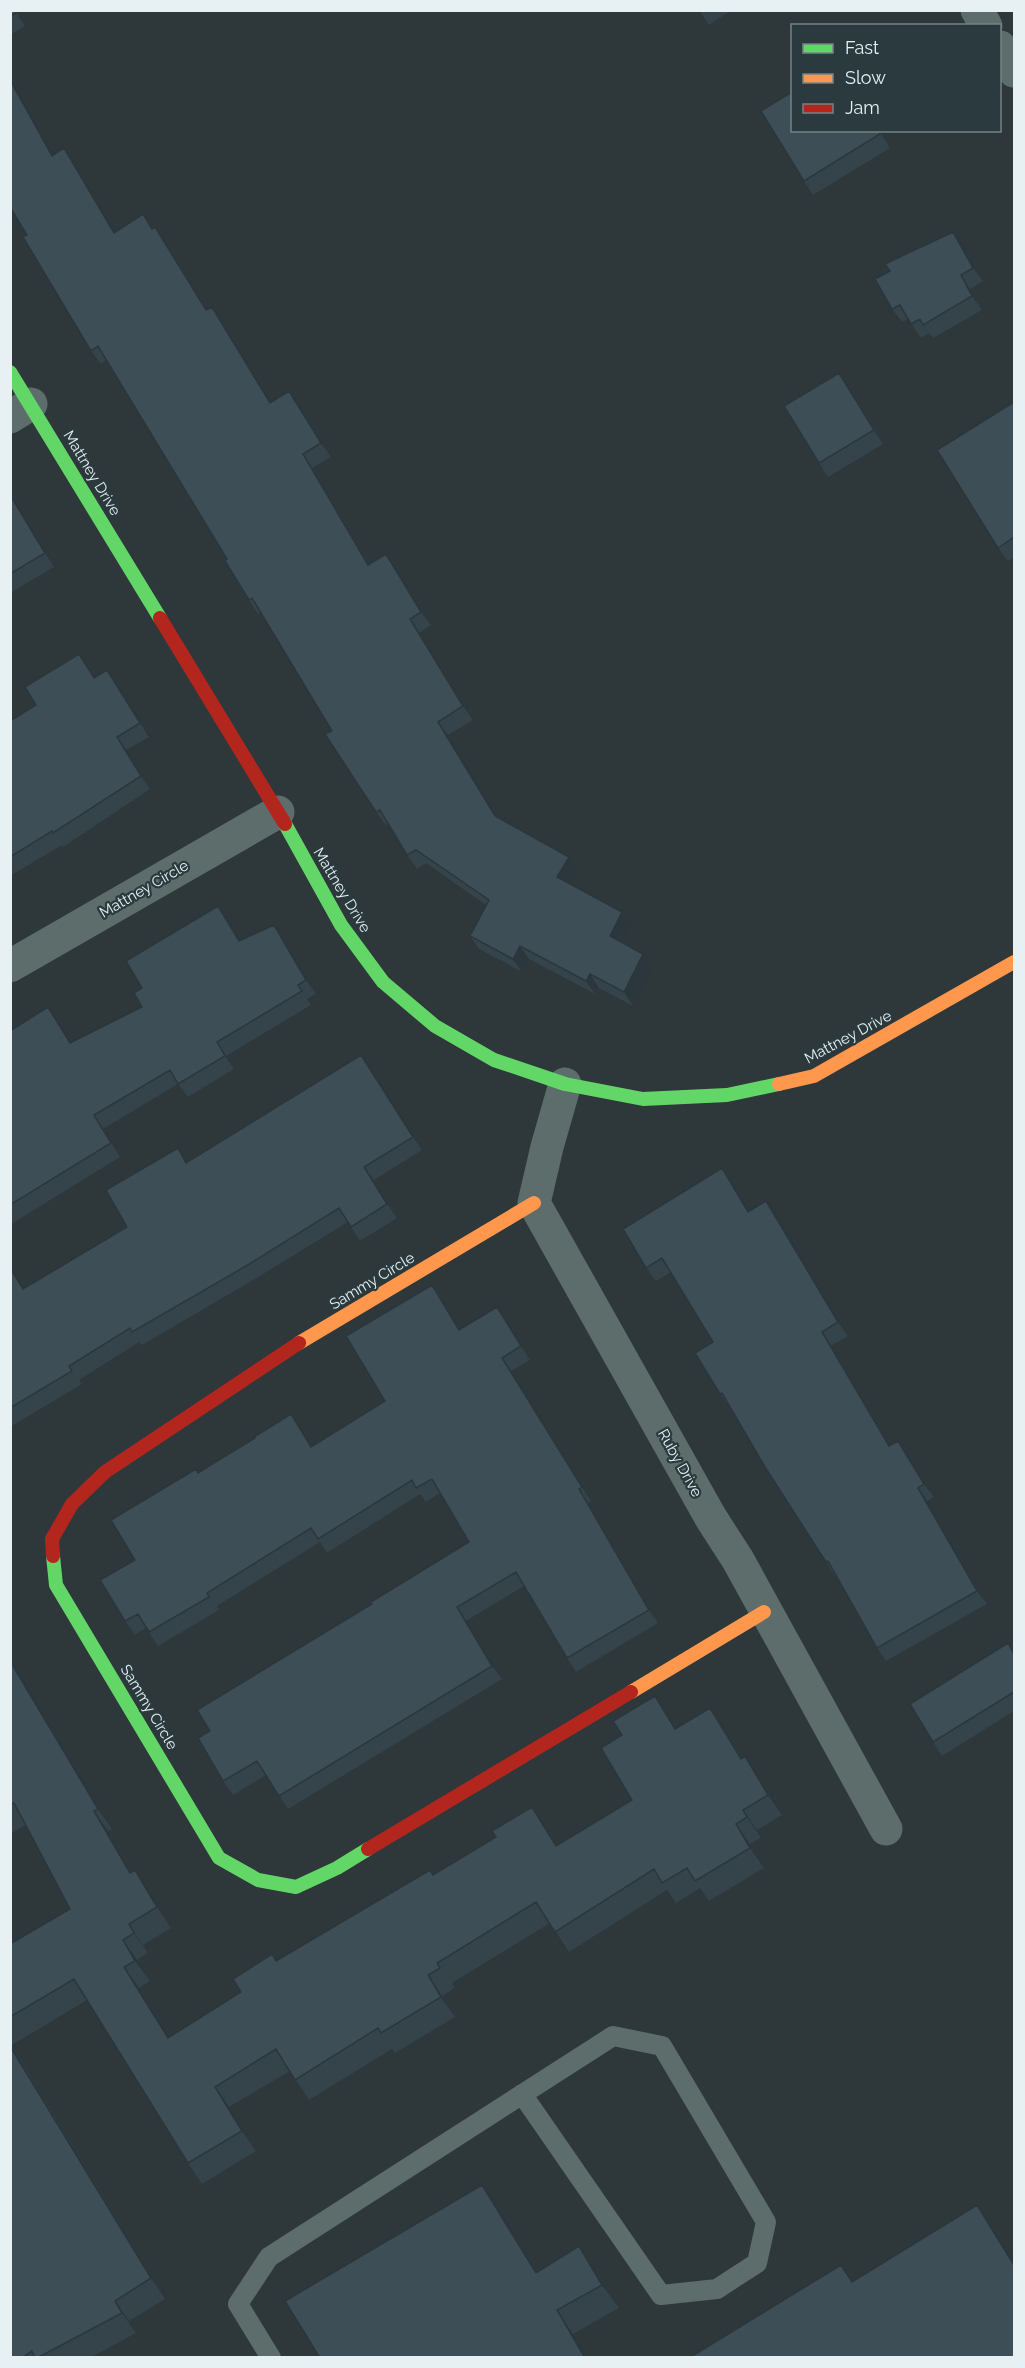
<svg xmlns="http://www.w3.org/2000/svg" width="1025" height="2368" viewBox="0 0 1025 2368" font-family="Raleway,sans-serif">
<rect width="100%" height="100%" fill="#2e373a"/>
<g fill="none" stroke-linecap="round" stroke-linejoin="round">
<!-- lane -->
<path stroke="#5c6d6b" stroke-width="20" d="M271,2358l-33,-54 31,-47 344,-221 49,10 104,176 -9,41 -40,26 -56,6 -139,-201"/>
<!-- street -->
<path stroke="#5c6d6b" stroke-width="33" d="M977,10l9,16
M1000,47l14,24
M10,417l21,-13
M10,966l268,-154
M565,1084l-18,63 -13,56 177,315 27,42 148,269"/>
<!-- fast -->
<path stroke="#63d668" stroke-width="14" d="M10,372l150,246
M285,824l56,101 42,57 52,44 59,34 71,24 78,15 84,-4 52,-11
M53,1556l3,29 163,273 39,22 38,7 41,-19 31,-19"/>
<!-- slow -->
<path stroke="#ff974d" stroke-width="14" d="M779,1084l35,-8 200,-114
M299,1343l235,-140
M631,1692l133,-80"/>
<!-- jam -->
<path stroke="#b3261e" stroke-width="14" d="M160,618l125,206
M53,1556l-1,-17 20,-35 33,-32 194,-129
M368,1849l263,-157"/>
</g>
<!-- wall -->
<path fill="#35434b" d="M10,10h12l-5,3 8,13 -15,9z
M699,10h33l-23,15z
M10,77l44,78 10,-7 10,14 41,70 38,-4 12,13 42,69 14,10 50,82 28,2 32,53 -19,11 57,96 27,3 35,58 -12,8 54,87 -25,15 49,83 81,53 -8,13 52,28 10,14 -9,17 20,11 10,14 -20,38 -34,-18 -4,6 -66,-35 -7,13 -43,-23 -9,-13 16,-31 -60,-42 -9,6 -10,-14 -19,-31 -2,1 -10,-13 -44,-81 -71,-119 -3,2 -9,-14 -22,-41 -121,-199 -5,4 -10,-13 -64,-116 -17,-28z
M879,130l11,18 -77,47 -9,-14z
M953,232l10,13 20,36 -13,8 12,21 -49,28 -4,-5 -8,5 -13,-19 -6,3 -10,-13 -2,-38z
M849,387l34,57 -55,33 -9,-14z
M1014,402v155l-6,4 -10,-13z
M10,495l9,12 35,60 -44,26z
M79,654l16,24 12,-8 10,14 32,53 -23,13 24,39 -87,58 -1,-2 -52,31v-155l26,-16z
M218,906l22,35 34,-16 10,14 32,55 -9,5 4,6 -85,51 8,13 -46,28 -10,-13 -75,45 17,28 -107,66 -3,-3v-189l48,-10 13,21 71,-35v-19z
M361,1055l61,95 -48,30 23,38 -37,23 -12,-19 -93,57 -113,66 -3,-3 -60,38 3,4 -72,43v-161l14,23 103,-62 60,-65z
M722,1168l10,14 17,30 27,2 72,122 -17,10 59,100 8,-5 36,56 -7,4 60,103 -101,57 -9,-13 -41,-73 -1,1 -9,-14 -96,-155 -10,-13 -7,-52 -42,-70 -15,9 -10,-13z
M432,1285l9,13 19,31 37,-22 9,13 24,40 -19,11 80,130 -3,2 70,120 -82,49 -9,-14 -43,-72 -58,35 36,58 -214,130 -22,-34 -33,20 -10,-14 -13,-50 162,-127 97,-62 -29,-49 -14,9 -6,-8 -93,59 -7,-11 -103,64 2,4 -61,36 -12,-18 -11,7 -10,-14 10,-61 63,-87 57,-35 36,-24 21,33 73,-46z
M1014,1653v58l-72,45 -9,-14z
M10,1657l102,172 -4,2 24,41 17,18 22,38 -28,17 5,8 -11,7 13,21 -11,7 30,49 72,-45 36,-31 157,-86 112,-48 11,18 75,-45 -10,-65 33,-39 22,32 47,1 18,29 17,19 23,38 -25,15 4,8 -11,6 14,24 -55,33 -9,-13 -24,15 -9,-13 -98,62 -19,-29 -98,60 3,5 -13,8 13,21 -60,36 -3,-4 -83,51 -19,-29 -61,36 27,44 -54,33 -14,-21 -101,-163 -75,45 153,254 -36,22 7,12 -46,25h-80v-414l60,-35 -44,-84 -16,9z
M482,2185l17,24 38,63 58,-2 24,38 -46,26 -253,24z"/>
<!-- shaded-wall -->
<path fill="#2b373d" d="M10,77l52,92 -10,-13 -42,-76z
M64,148l10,14 50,85 -10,-14z
M155,227l10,14 50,83 -9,-14z
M953,232l10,13 20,36 -10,-13z
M961,275l9,14 12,21 -10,-14z
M212,307l9,13 59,96 -10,-13z
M839,373l10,14 34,57 -9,-14z
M289,391l10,13 32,53 -10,-14z
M303,454l9,14 65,110 -9,-13z
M10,495l9,12 35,60 -9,-14z
M386,554l10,13 35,58 -10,-13z
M410,619l9,14 54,87 -10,-14z
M107,670l10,14 32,53 -9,-14z
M438,722l10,13 57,95 -10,-14z
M117,737l9,13 24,39 -9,-13z
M569,857l9,14 -11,20 -10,-14z
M218,906l10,13 21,36 -10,-14z
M622,912l10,14 -13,23 -9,-13z
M274,925l10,14 32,55 -10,-14z
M520,946l9,13 -7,13 -9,-13z
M643,954l10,14 -20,38 -9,-14z
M590,974l9,14 -4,6 -9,-13z
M48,1007l10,14 22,35 -10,-13z
M217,1042l9,14 8,13 -9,-13z
M361,1055l10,13 51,82 -9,-13z
M364,1167l10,13 23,38 -10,-14z
M722,1168l10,14 26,44 -10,-14z
M766,1201l10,13 72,122 -10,-14z
M10,1266l23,37 -10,-14 -13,-21z
M432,1285l9,13 27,45 -9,-13z
M497,1307l9,13 24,40 -9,-14z
M822,1332l9,14 67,114 -9,-14z
M502,1358l9,13 80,130 -9,-14z
M291,1414l9,14 21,33 -10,-14z
M898,1441l9,13 27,43 -10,-13z
M918,1488l9,13 60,103 -10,-13z
M579,1489l9,14 70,120 -9,-13z
M457,1607l9,14 36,58 -10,-13z
M10,1657l102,172 -14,-20 -88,-148z
M655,1696l14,20 20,33 -14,-20z
M710,1708l14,21 31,50 -14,-20z
M745,1756l14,21 23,38 -14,-20z
M532,1807l14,20 24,40 -14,-21z
M743,1810l14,20 4,8 -14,-21z
M94,1811l14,20 36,62 -14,-20z
M736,1824l14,20 14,24 -14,-20z
M135,1870l14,20 22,38 -14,-21z
M129,1924l14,21 5,8 -14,-20z
M123,1940l14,20 13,21 -15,-20z
M124,1967l15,21 43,70 -14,-20z
M428,1975l14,21 13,21 -14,-20z
M10,2043l155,256 -14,-21 -141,-232z
M215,2087l14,20 27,44 -14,-20z
M482,2185l17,24 53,88 -16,-24z
M977,2205l16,24 21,33v3z
M579,2246l16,24 24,38 -17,-23z
M115,2301l14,20 7,12 -14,-20z
M557,2310l16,24 14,24h-2z"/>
<!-- building -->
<path fill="#3e4e57" stroke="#2b373d" stroke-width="1.5" d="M10,10h4l2,3 -6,3z
M10,80l42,76 12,-8 50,85 29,-19 9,15 3,-2 51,83 6,-3 58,96 19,-12 32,52 -18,11 65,111 18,-11 35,58 -11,7 53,87 -25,16 57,94 74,41 -12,20 65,35 -12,24 33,18 -19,38 -34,-18 -4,7 -66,-35 -7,13 -43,-23 19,-36 -73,-50 -9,5 -27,-45 -4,2 -51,-78 7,-3 -80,-133 -3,2 -24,-39 2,-2 -129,-213 -7,5 -68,-114 4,-2 -17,-28z
M792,92v38h86l2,4 -76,47 -43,-70z
M953,232l20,36 -12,7 11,21 -49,29 -3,-6 -9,5 -11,-19 -8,4 -17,-30 15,-8 -5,-7z
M839,373l35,57 -55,33 -35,-57z
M1014,402v135l-16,11 -61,-98z
M10,495l35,58 -35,21z
M79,654l15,24 13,-8 33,53 -23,14 24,39 -88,57 -1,-2 -42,26v-136l26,-16 -11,-18z
M218,906l21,35 35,-16 32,55 -8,5 4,6 -85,51 8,14 -47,28 -8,-14 -76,45 17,28 -101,62v-174l38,-24 22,36 72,-36 -8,-14 8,-5 -16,-27z
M361,1055l52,82 -49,30 23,37 -36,23 -12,-19 -93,58 -114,66 -2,-4 -61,38 3,5 -62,37v-140l13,21 104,-62 -21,-37 72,-42 8,15z
M722,1168l26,44 18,-11 72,121 -16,10 67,114 9,-5 26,43 -6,4 59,103 -100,57 -49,-87 -2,1 -61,-95 -43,-74 -2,1 -25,-41 18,-11 -51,-84 -16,10 -23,-39z
M432,1285l27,45 38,-23 24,39 -19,12 80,129 -3,2 70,121 -82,48 -51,-86 -59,35 35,59 -213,130 -22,-35 -34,20 -25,-43 12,-7 -13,-21 175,-106 -1,-2 98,-60 -37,-63 -16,9 -4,-8 -94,59 -7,-11 -104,65 2,4 -60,35 -11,-18 -13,7 -25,-41 35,-20 -24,-40 85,-51 2,4 57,-35 -1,-1 37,-23 20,33 74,-46 -39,-65z
M1008,1643l6,11v38l-81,50 -23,-38z
M10,1661l88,148 -4,2 36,62 5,-3 22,37 -28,17 5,9 -11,7 12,21 -11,6 44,71 73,-46 -8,-13 39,-25 4,7 154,-91 3,5 63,-38 -4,-6 40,-24 24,39 76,-46 -31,-52 21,-13 -9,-14 42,-25 20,33 35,-21 31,51 4,-3 23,39 -25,15 4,7 -11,7 14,24 -55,33 -8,-13 -25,15 -8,-14 -99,63 -19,-30 -99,61 3,5 -12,7 13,22 -60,36 -3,-5 -83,52 -19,-31 -61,38 27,44 -54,32 -114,-184 -64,38v-73l60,-35 -56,-106 -4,2z
M10,2046l141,232 -36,23 7,12 -85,45h-2l-3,-7 -10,7h-12z
M482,2185l54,88 43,-27 23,39 -45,25 28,48h-265l-35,-57z
M977,2205l37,60v93h-325l152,-93 11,17z"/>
<g text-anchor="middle" stroke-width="4.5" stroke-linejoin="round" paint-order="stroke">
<!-- street labels -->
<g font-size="15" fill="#e7f1f4" stroke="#2a3a3e">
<text transform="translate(92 473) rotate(59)" y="5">Mattney Drive</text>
<text transform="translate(144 889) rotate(-30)" y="5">Mattney Circle</text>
<text transform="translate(342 890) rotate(59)" y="5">Mattney Drive</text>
<text transform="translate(848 1037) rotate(-28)" y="5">Mattney Drive</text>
<text transform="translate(372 1281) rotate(-31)" y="5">Sammy Circle</text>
<text transform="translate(680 1463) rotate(61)" y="5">Ruby Drive</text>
<text transform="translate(149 1707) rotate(59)" y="5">Sammy Circle</text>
</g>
</g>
<!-- border -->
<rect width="1025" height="2368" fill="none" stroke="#e7f1f4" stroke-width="24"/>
<!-- legend -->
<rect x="791" y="24" width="210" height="108" fill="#2a3a3e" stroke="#768387" stroke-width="1.5"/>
<rect x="803" y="44" width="30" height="9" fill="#63d668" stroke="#768387" stroke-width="1.5"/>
<text x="845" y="54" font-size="18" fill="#e7f1f4">Fast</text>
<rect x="803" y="74" width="30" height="9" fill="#ff974d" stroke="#768387" stroke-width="1.5"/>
<text x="845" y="84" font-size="18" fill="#e7f1f4">Slow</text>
<rect x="803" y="104" width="30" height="9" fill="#b3261e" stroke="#768387" stroke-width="1.5"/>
<text x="845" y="114" font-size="18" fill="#e7f1f4">Jam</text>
</svg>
